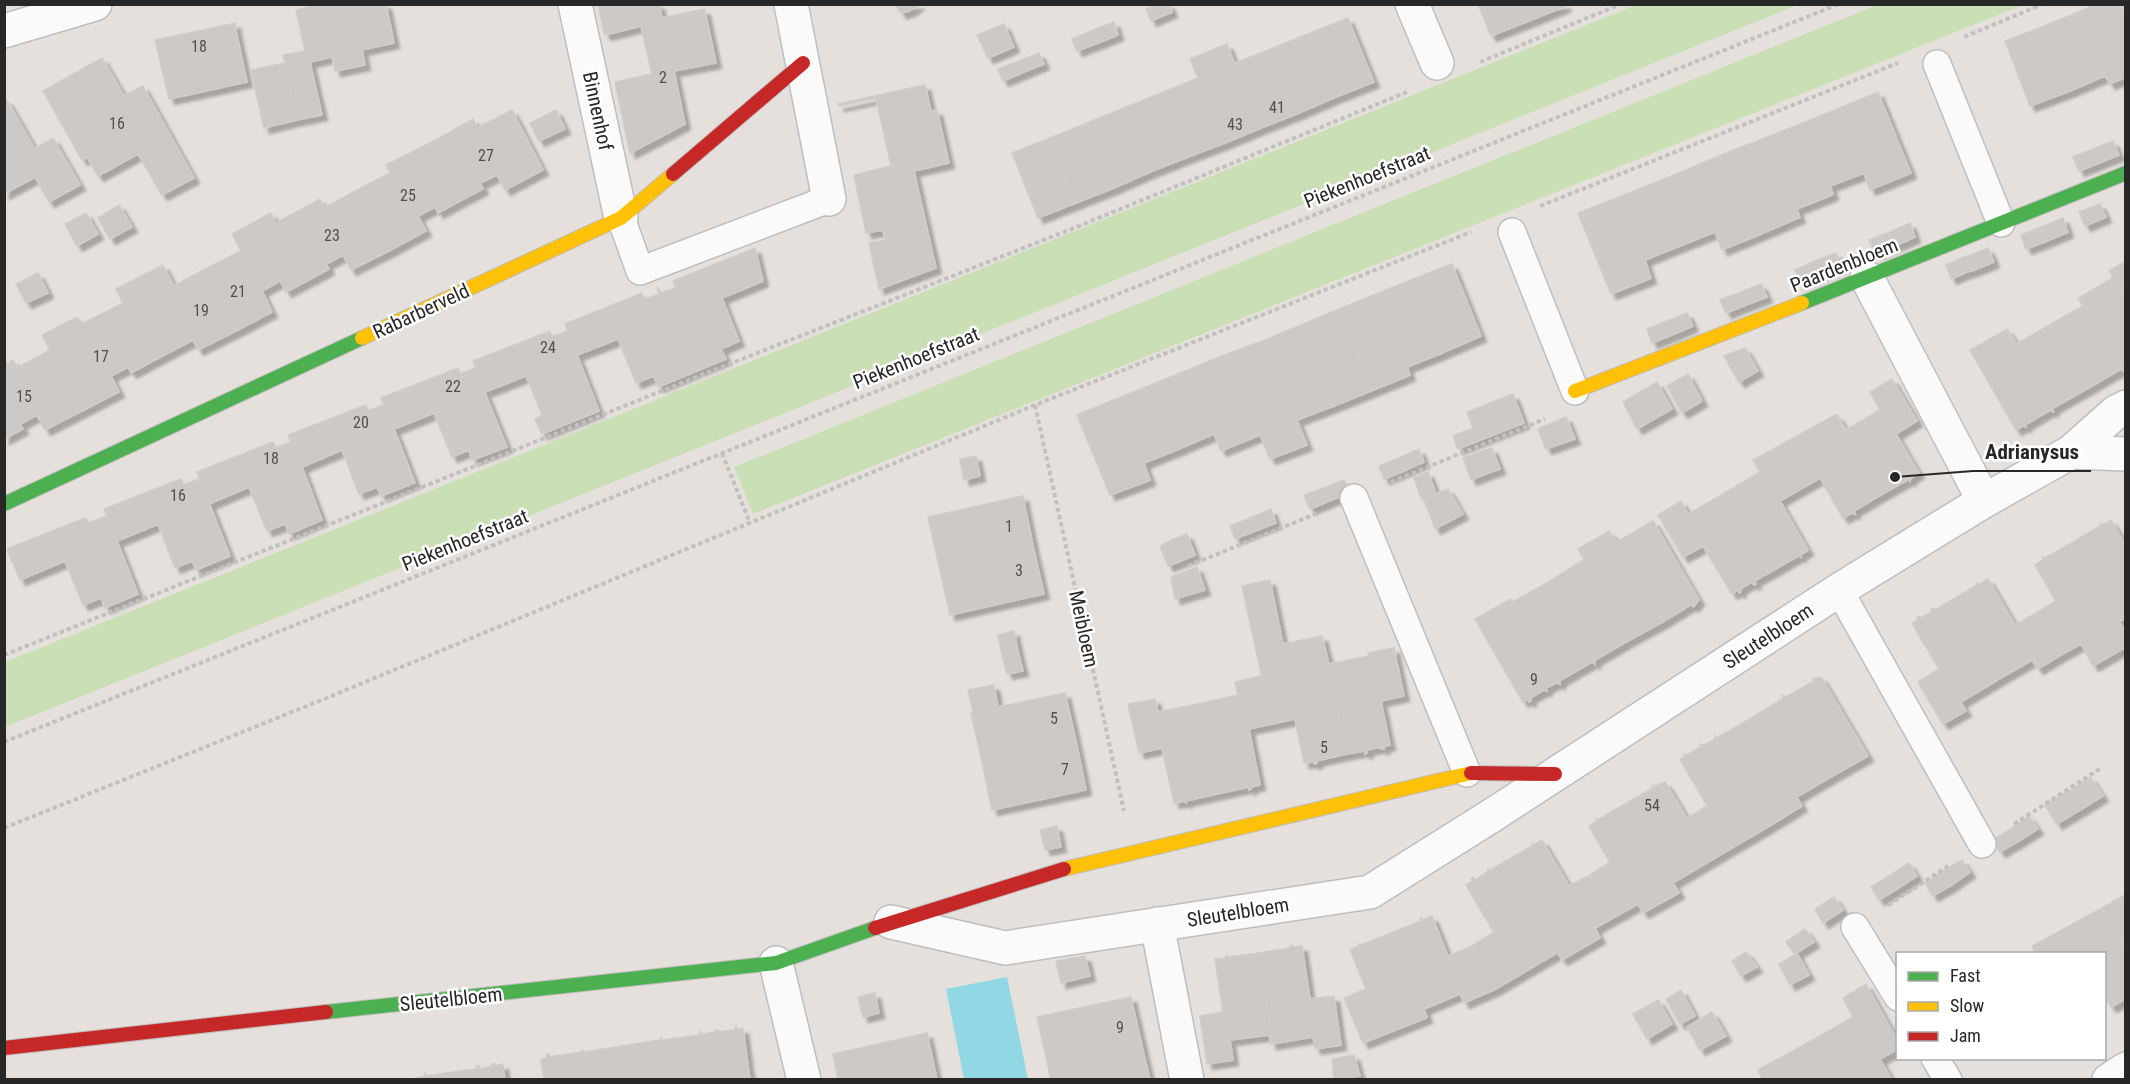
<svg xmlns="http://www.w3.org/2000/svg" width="2130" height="1084" viewBox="0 0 2130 1084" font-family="'Roboto Condensed',sans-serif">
<defs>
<filter id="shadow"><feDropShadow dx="5.5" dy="5.5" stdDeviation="1.5" flood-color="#0004"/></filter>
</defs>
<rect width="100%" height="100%" fill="#e5e0dc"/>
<!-- green -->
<path fill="#cbdfb6" d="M1636,5h162l-1793,722v-65z
M1877,5h146l-1270,509 -19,-47z"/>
<!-- water -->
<path fill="#92d8e4" d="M1007,977l21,102h-64l-18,-90z"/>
<!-- building -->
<path fill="#ccc9c6" stroke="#d0ccc9" stroke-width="1.5" filter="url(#shadow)" d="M320,4h66l8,39 -32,7 3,15 -30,6 -3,-14 -22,5 12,53 -25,5 -14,-65 22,-4 -9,-41z
M598,4h61l3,14 42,-9 1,2 -101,22z
M895,4h24l-11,8 -2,-1 -4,3z
M1158,4h11l3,8 -21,9 -5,-12z
M1478,4h44l7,17 -38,15z
M1522,4h43l1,2 -37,15z
M2096,4h25l5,11v62l-16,7 -29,-73z
M705,11l11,52 -42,8 11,53 -55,29 -15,-71 37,-8 -11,-48 -35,9 -2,-2z
M2081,11l29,73 -5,-8 -35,15 -26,-65z
M1348,18l26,64 -38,15 -26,-64z
M1114,22l4,13 -20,8 -5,-13z
M236,23l-1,3 12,56 -78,17 -14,-59z
M1004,24l10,23 -26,11 -11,-23z
M2044,26l26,65 -40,15 -25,-65z
M1093,30l5,13 -21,8 -5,-12z
M1310,33l26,64 -37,16 -26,-65z
M1227,44l34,84 -36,15 -35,-84z
M1273,48l26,65 -38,15 -26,-65z
M1039,53l5,11 -20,8 -5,-11z
M102,58l22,38 19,-10 51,92 -32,17 -24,-41 -40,22 -11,-19 -5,3 -39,-69z
M1019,61l5,11 -21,9 -5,-12z
M285,63l12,57 -33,8 -13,-58z
M1198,78l27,65 -37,14 -27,-64z
M925,85l6,26 6,-1 12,53 -35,8 22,97 -57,21 -10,-46 16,-3 -2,-10 -17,3 -12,-58 37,-9 -15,-68 -37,8 -1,-2z
M1878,92l33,81 -39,16 -32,-81z
M1161,93l27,64 -38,15 -26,-64z
M7,100l28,49 18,-11 27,47 -31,17 -14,-25 -31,17v-92z
M1124,108l26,64 -36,16 -27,-65z
M1840,108l32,81 -2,1 -6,-17 -34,13 3,8 -1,1 -29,-72z
M512,110l31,60 -38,20 -8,-15 -17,8 3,6 -23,12 -30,-58 43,-24 4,9z
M556,110l9,19 -26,12 -9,-18z
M1087,123l27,65 -38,15 -26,-65z
M1803,123l29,72 -35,14 3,9h-2l-33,-80z
M1050,138l26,65 -38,15 -26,-65z
M1765,138l33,80 -37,16 -33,-82z
M2113,141l6,14 -20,8 -6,-14z
M430,143l30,58 -22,12 -3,-6 -17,9 8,15 -37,20 -32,-61 33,-17 -4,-8z
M2093,149l6,14 -20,8 -6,-14z
M1728,152l33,82 -37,15 -33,-81z
M1691,168l33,81 -2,1 -7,-18 -35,14 -26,-63z
M1654,183l26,63 -35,14 6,18 -2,1 -32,-81z
M357,190l32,61 -38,19 -8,-15 -17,9 3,5 -22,12 -31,-58 44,-24 4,9z
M1617,198l32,81 -38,15 -33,-81z
M2100,204l6,13 -21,9 -6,-14z
M119,205l13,22 -22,12 -12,-21z
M86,213l12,21 -21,12 -12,-22z
M271,213l20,40 -20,11 9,17 -18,10 10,21 -36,19 -33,-61 38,-19 -9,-17z
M2063,218l5,14 -21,9 -6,-14z
M1910,223l5,14 -20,9 -5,-14z
M2041,227l6,14 -21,8 -5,-14z
M1890,232l5,14 -20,8 -6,-14z
M755,248l8,33 -41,17 17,43 -18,8 5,10 -34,14 -35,-85 1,-1 3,6 15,-5 -3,-7z
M1988,248l6,14 -22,9 -6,-14z
M291,253l16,28 -21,11 -15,-28z
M1836,253l5,14 -20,8 -6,-14z
M1966,256l6,14 -21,9 -5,-14z
M1815,261l6,14 -21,9 -5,-14z
M2126,261v35l-16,-26z
M1452,264l29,72 -39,17 -29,-74z
M163,265l11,21 29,-16 33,61 -38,19 -5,-10 -40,21 -37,-72z
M2109,270h1l16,26v71l-3,4 -43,-74 33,-19z
M38,273l10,20 -22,10 -10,-19z
M1413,279l29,74 -35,14 3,8 -2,1 -32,-82z
M1761,284l6,13 -21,8 -5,-13z
M657,288l35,85 -34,14 -4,-11 -18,7 -18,-44 -41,16 22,56 -34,-87 77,-31 2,7 15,-6z
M1741,292l5,13 -20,8 -6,-13z
M1376,294l32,82 -37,15 -32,-82z
M2080,297l43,74 -2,-2 -34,20 -38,-64 34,-19 -5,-8z
M123,303l30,58 -22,12 -3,-6 -17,9 8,16 -37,19 -40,-76 35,-18 5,7z
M1339,309l32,82 -37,15 -33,-81z
M1687,313l6,13 -21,9 -5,-14z
M1667,321l5,14 -20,8 -5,-14z
M1301,325l33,81 -37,14 -32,-80z
M2049,325l38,64 -34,19v3l-47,-81 1,-1 10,15z
M2006,330l47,81 -2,-1 -6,3 -20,12 1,2 -3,-1 -7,4 -46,-80z
M550,331l2,6 15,-6 32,80 -57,23 -7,-15 7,-4 -16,-39 -41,16 -12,-31z
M1265,340l42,105 -37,14 -43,-105z
M1745,348l13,23 -19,11 -15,-26z
M50,350l32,61 -37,19 -8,-15 -17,9 3,5 -19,10v-74l9,-5 4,8z
M1227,354l33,81 -37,15 -33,-81z
M458,368l2,6 15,-6 32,79 -35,13 -3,-10 -17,7 -18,-44 -40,16 21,54h-1l-33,-85z
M1190,369l33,81 -2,1 -7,-17 -35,15 -26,-65z
M1688,374l14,27 -20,12 -15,-27z
M1892,379l25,42 -21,13 23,39 -8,5 -1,3 -1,-2 -28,16 -46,-80h2l9,15 34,-20 -10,-18z
M1657,382l15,27 -35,20 -14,-27z
M1153,384l26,65 -35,14 6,17 -2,1 -32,-82z
M1513,394l11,29 -46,18 -11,-29z
M1116,399l32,82 -38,14 -33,-80z
M366,405l2,6 15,-6 31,78 -33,13 -4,-9 -18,7 -17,-44 -40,17 20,53 -34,-85z
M1835,415l46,80 -27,16 1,3 -3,-1 -9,5 -23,-40 -21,12 -24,-42z
M1566,417l9,22 -15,5 -8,-21z
M1552,423l8,21 -14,5 -8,-20z
M1473,428l5,13 -20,8 -5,-13z
M273,442l3,6 15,-6 31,78 -33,14 -4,-10 -18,7 -18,-44 -40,17 21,52 -33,-84z
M1492,448l8,21 -14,5 -9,-21z
M1775,448l24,42 -19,11 28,49 -8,5 1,2 -3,-1 -29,17 -46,-79 37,-22 -7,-12z
M1419,449l5,13 -20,9 -5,-13z
M1477,453l9,21 -15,6 -8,-22z
M976,456l4,20 -16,4 -4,-21z
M1399,458l5,13 -20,8 -5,-13z
M1428,472l8,22 -14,6 -8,-22z
M181,479l3,6 15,-6 31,77 -34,14 -4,-9 -17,7 -17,-44 -41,17 21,53 -34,-85z
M1344,480l6,13 -21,8 -5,-13z
M1324,488l5,13 -19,8 -6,-14z
M1448,489l15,25 -28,15 -11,-30z
M1723,494l46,79 -15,8 2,3 -2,1 -2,-3 -12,7 1,3 -2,1 -1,-3 -6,4 -29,-48 -20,11 -25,-42 23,-14 7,13z
M1023,496l10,50 -94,20 -11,-49z
M1271,509l5,14 -21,8 -5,-13z
M107,516l31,78 -33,14 -4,-10 -18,7 -18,-44 -45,19 -13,-31 78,-31 3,5z
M1250,518l5,13 -20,8 -5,-13z
M2111,520l15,26v72l-7,4 -46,-80 27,-16 1,-3 1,2z
M1653,521l46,79 -6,7 -1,-3 -29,18 -46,-80z
M1609,531l8,11 46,80 -35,19 -46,-80h3l-7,-12z
M1187,534l8,21 -14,6 -9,-21z
M1172,540l9,21 -13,5 -8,-20z
M2073,542l53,91v14l-33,19 -12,-22 -20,11 -25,-42 20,-12 -21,-36 8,-5 -1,-3 3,1z
M1033,546l11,48 -94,21 -11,-49z
M1582,561l46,80 -33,19v4l-47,-82z
M1197,567l8,23 -30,9 -4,-22z
M1988,579l27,46 21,-12 25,42 -23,14 -6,-9 -36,21 -46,-80 27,-16 -1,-2 4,1z
M1270,580l13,64 39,-8 25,118 -31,7 1,2 -3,1v-2l-10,1 -9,-44 -23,5 -30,-138z
M1548,582l47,82 -3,-2 -26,15 -6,4v2l-47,-81z
M1511,599l49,84 -1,1 -1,-2 -12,6 1,3 -3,-1 -14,8 1,3 -2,1 -1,-3 -5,3 -48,-83z
M1950,601l46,80 -35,21 5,9 -23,13 -25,-42 21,-13 -27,-46 6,-3 -1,-3 2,-1 1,2 12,-6 -1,-3 3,-1 1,2z
M1014,631l4,20 -16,4 -4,-20z
M1322,636l7,28 40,-8 -1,-3 26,-5 10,48 -23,5 9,44 -7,2 1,2h-3v-2l-14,3v3l-2,1v-3l-18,3z
M1018,651l5,20 -16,3 -5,-19z
M1261,676l11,48 -23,5 11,56 -9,2v2l-2,1v-3l-32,7 -19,-90 40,-9 -3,-13z
M1821,677l47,79 -37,21 -47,-81 2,1 28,-16 -1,-2z
M994,685l4,22 67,-14 11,48 -94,21 -11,-49 2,-1 -5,-22z
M1782,696h2l47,81 -34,20 -46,-79 33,-20z
M1155,699l3,13 40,-8 19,90 -31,7v2l-2,-2 -10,2 -12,-55 -23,5 -11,-49z
M1751,718l51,88 -34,21 -53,-91 2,2z
M1715,736l53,91 -36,21 -52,-89 5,-2 -1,-3 3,1 14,-8 -1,-3 4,1 11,-6z
M1076,741l10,49 -94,20 -10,-48z
M2090,777l13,19 -13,8 -12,-19z
M1665,782l22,36 20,-12 25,42 -59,35 -46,-80 27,-16 -1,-2 3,1z
M2078,785l12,19 -33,20 -12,-19z
M1627,803l52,90 -36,20 -5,-9 -23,13 -25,-42 20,-13 -21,-36 8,-5 -1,-2h3l7,-3 -1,-1z
M2029,816l9,13 -19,12 -8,-12z
M1057,826l4,21 -16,3 -5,-20z
M2011,829l8,12 -19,11 -8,-12z
M1542,840l27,46 21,-11 25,42 -20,11 5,10 -38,22 -58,-98 28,-16 1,-3 1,2z
M1962,860l8,12 -18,13 -9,-14z
M1504,862l53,91 -63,37 -22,-44 22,-14 -28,-47 7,-4 -2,-2 2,-2 2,3 12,-8 1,-3 1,2z
M1909,863l8,13 -20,13 -8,-13z
M1943,871l9,14 -19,11 -8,-13z
M1889,876l8,13 -18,11 -8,-13z
M2126,894v57l-24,-43z
M1834,897l9,13 -20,13 -8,-14z
M2102,908l24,43v48l-15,8 -7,-12v-41h-22l-15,-27z
M1432,916l16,40 24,-10 22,44 -30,13 -4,-9 -36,15 3,8 -1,1 -35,-85 30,-12 -1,-3h2l1,2z
M2067,927l15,27h-46l-4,-8z
M1805,929l9,13 -19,12 -9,-12z
M1391,933l35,85 -63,25 -19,-45 22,-9 -16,-39 9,-4 -1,-2 3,1z
M1292,945l1,2 9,-1 8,53 24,-3 7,49 -26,4 -2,-12 -40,7 -14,-91 32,-5 -1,-2z
M1746,952l11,15 -16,9 -9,-15z
M1259,953l14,91h-2l-2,-9 -39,5 3,20 -26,4 -7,-48 23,-4 -8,-53 10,-1 2,-3v2z
M1797,953l12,22 -19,10 -11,-21z
M1085,956l5,20 -29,7 -5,-22z
M1866,984l32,58v7l-18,10 12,21h-51l-23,-43 35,-20 -10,-19z
M1681,990l14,26 -15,8 -14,-25z
M875,993l4,20 -16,4 -5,-20z
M1131,997l11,49 -94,20 -11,-49z
M1658,1000l14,24 -25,15 -14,-25z
M1712,1012l14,24 -26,14 -13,-23z
M736,1026l1,3 6,-1 7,52h-42l-7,-48 2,2 13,-2 -1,-2h3v2l16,-2z
M700,1032h1l7,48h-41l-6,-42 2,2 37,-5z
M927,1033l10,47h-99l-5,-26z
M1818,1037l23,43h-78l-5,-10z
M661,1038l6,42h-40l-5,-34 38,-6z
M622,1046l5,34h-41l-4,-30 2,2z
M1142,1046l8,34h-99l-3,-14z
M582,1050l4,30h-42l-3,-21 6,-1 -1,-3 3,-1v3l32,-5z
M1354,1055l6,21 -26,4 -2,-21z
M492,1064h3v2l8,-2 2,16h-45l-1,-9 18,-2 -1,-3h3v3l14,-3z
M459,1071l1,9h-44v-2l9,-2v-3l2,3z"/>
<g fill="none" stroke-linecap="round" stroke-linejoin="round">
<!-- lane casing -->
<g stroke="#bfbdbd" stroke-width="30">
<path id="lane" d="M1937,64l64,159
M621,218l19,53 189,-72
M1512,232l63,159
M1354,498l113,275
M1839,590l143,254
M1855,927l43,70
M1935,1058l13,22"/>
</g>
<!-- street casing -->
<g stroke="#bfbdbd" stroke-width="36">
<path id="street" d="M575,4l46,214
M791,4l38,195
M1412,4l25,59
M4,31l91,-27
M1867,278l117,223
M2071,452l45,-40 10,-5
M891,922l114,26 365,-56 121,-76 348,-226 145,-89 87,-49 55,2
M1157,924l30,156
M776,963l28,117
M2109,1080l17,-11"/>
</g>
<!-- fast casing -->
<g stroke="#bfbdbd" stroke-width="16">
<path id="fast" d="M1802,303l324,-130
M4,504l358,-166
M326,1012l450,-49 99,-35"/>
</g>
<!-- slow casing -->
<g stroke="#bfbdbd" stroke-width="16">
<path id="slow" d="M362,338l259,-120 52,-44
M1575,391l227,-88
M1064,869l407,-96"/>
</g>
<!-- jam casing -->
<g stroke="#bfbdbd" stroke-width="16">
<path id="jam" d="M673,174l130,-111
M1471,773l84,1
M875,928l189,-59
M4,1048l322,-36"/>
</g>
<!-- path -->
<path stroke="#c2c1c0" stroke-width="4" stroke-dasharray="4.5 3" stroke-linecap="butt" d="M1964,37l79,-33
M1480,62l141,-58
M1540,206l358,-143
M1035,405l89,406
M722,453l28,70
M1391,482l154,-63
M1188,566l130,-53
M4,655l690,-277 375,-148 338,-138
M4,742l1835,-738
M2014,824l87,-56
M4,828l303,-122 728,-301 436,-173
M1888,905l62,-40"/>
<!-- lane -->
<use href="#lane" stroke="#fbfafa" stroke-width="27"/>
<!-- street -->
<use href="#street" stroke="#fbfafa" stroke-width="33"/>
<!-- fast -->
<use href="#fast" stroke="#4caf50" stroke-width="14"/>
<!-- slow -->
<use href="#slow" stroke="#ffc107" stroke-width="14"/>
<!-- jam -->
<use href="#jam" stroke="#c62828" stroke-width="14"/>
</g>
<g text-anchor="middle" stroke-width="5" stroke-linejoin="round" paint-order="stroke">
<!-- number labels -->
<g font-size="16" fill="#515050">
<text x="199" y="52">18</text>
<text x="663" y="83">2</text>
<text x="1277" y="113">41</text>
<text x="117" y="129">16</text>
<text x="1235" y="130">43</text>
<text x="486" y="161">27</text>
<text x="408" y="201">25</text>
<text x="332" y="241">23</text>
<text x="238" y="297">21</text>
<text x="201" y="316">19</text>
<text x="548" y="353">24</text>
<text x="101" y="362">17</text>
<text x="453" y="392">22</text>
<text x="24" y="402">15</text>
<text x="361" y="428">20</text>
<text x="271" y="464">18</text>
<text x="178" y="501">16</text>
<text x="1009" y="532">1</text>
<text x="1019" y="576">3</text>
<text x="1534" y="685">9</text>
<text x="1054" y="724">5</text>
<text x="1324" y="753">5</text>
<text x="1065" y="775">7</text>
<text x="1652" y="811">54</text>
<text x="1120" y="1033">9</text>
</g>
<!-- street labels -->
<g font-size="20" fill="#272727" stroke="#fff">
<text transform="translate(598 111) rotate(78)" y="7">Binnenhof</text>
<text transform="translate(1367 177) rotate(-22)" y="7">Piekenhoefstraat</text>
<text transform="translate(1844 265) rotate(-22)" y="7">Paardenbloem</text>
<text transform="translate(421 311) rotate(-25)" y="7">Rabarberveld</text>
<text transform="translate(916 358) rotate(-22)" y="7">Piekenhoefstraat</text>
<text transform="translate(465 540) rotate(-22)" y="7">Piekenhoefstraat</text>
<text transform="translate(1084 629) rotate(78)" y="7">Meibloem</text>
<text transform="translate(1768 636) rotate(-33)" y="7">Sleutelbloem</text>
<text transform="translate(1238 912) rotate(-9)" y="7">Sleutelbloem</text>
<text transform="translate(451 999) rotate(-6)" y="7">Sleutelbloem</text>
</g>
</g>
<!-- callouts -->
<path fill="none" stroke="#272727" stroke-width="2" d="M1895 477L1973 471H2091"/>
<circle fill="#272727" stroke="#fff" stroke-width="2" cx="1895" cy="477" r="6"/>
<g font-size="21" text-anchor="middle" font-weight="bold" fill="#272727" stroke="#fff" stroke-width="5" stroke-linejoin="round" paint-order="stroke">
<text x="2032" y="459">Adrianysus</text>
</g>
<!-- border -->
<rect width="2130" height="1084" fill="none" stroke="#272727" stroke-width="12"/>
<!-- legend -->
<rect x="1896" y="952" width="210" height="108" fill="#ffffff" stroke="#a9a9a9" stroke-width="1.5"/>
<rect x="1908" y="972" width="30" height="9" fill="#4caf50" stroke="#a9a9a9" stroke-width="1.5"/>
<text x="1950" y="982" font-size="18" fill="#272727">Fast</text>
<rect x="1908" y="1002" width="30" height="9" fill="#ffc107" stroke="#a9a9a9" stroke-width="1.5"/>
<text x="1950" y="1012" font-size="18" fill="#272727">Slow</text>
<rect x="1908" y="1032" width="30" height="9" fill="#c62828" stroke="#a9a9a9" stroke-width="1.5"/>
<text x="1950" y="1042" font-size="18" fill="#272727">Jam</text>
</svg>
